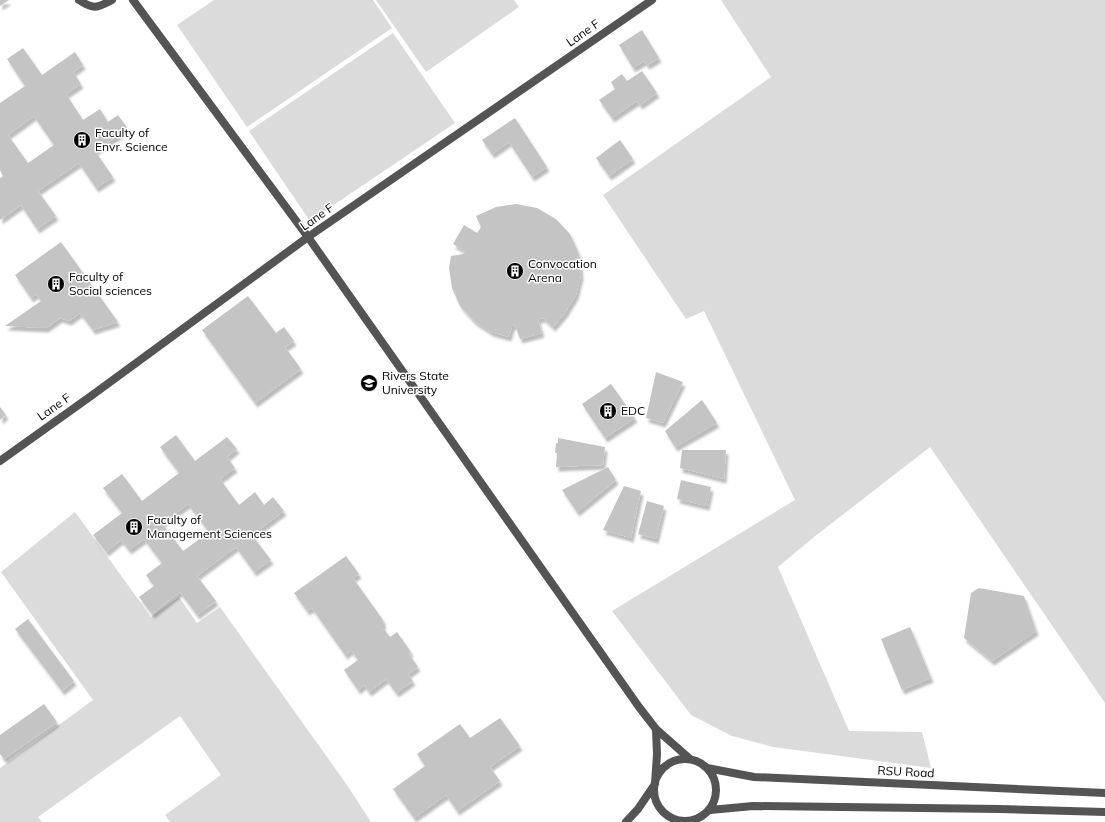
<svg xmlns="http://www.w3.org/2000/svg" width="1105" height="822" viewBox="0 0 1105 822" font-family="Mulish,sans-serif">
<defs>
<filter id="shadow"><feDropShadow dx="2.5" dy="4.5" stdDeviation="1" flood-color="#0004"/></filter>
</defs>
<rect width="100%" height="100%" fill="#fff"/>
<!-- green -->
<path fill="#dbdbdb" d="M214,0h159l19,28 -145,99 -70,-102z
M376,0h138l5,7 -93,65z
M721,0h384v703l-175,-256 -116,90 -36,30 71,164 73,1 9,36 -158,-21 -41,-11 -41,-21 -79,-104 183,-111 -91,-189 -18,8 -83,-124 168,-118z
M393,33l62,90 -145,98 -61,-90z
M75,512l76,105 28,-20 18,26 23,-16 127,178 24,37h-201l-5,-7 56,-40 -41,-59 -142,101 4,5h-42v-54l93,-68 -92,-128z"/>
<!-- building -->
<path fill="#c4c4c4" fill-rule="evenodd" filter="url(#shadow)" d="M0,0h9l-9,6z
M642,30l17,28 -12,7 -3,-4 -11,7 -14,-23z
M23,48l19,27 33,-23 8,13 -10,7 8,12 -15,10 17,26 17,-11 8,13 10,-7 10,14 -33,22 18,26 -17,11 -17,-25 -41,28 18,25 -19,13 -16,-24 -21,15v-42l3,-2 -3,-6v-67l25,-17 -18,-27zM34,116l20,29 -26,18 -20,-28z
M642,71l15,22 -17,12 -3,-4 -25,17 -13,-18 16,-11 -4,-7 11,-8 5,7z
M515,118l32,49 -15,10 -23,-35 -17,12 -10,-14z
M620,140l13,19 -24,17 -13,-18z
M516,204l21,4 19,11 14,15 9,20 2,21 -5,20 -11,18 -12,14 -10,-9 -5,1 4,14 -22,6 -5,-14 -3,1 -3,11 -18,-5 -17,-11 -14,-15 -8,-18 -3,-20 2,-12 12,-2 2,-3 -12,-7 11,-19 13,8 4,-6 -5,-11 20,-9z
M61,242l57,80 -25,8 -13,-17 -11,8 -9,-3 -14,10 -41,-2 36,-25 -5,-7 -5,4 -16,-23z
M248,296l28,37 8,-6 10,14 -9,6 16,22 -46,34 -53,-73z
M656,372l27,10 -20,41 -17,-5z
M611,384l24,34 -30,20 -23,-34z
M702,400l15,23 -42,24 -10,-16z
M0,407l6,8 -6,5z
M176,435l19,26 32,-24 10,12 -10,8 8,11 -15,11 19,26 16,-13 9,13 9,-8 11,14 -32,24 19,25 -17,12 -18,-25 -39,29 19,25 -19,14 -17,-23 -28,22 -13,-17 15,-11 -8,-11 16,-12 -18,-24 -15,11 -8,-10 -15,12 -13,-17 29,-22 -19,-25 19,-14 20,27 37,-28 -19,-26zM188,504l21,28 -26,19 -21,-28z
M558,438l47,9 -2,18 -47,2 1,-14h-2l1,-10h2z
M682,450h44l-2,29 -44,-11z
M608,467l8,13 -39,32 -15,-22z
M681,480l30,7 -4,19 -30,-7z
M624,486l17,5 -10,47 -28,-8z
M647,501l17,5 -8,33 -18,-5z
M346,556l13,18 -6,4 30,42v8l7,9 7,-5 14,20 -2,2 9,13 -10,7 5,7 -17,12 -10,-14 -17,13 -5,-7 -6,5 -14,-20 14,-10 -7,-10 -6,5 -33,-47 -5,3 -13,-18z
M979,588l45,8 12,35 -44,30 -28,-23 7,-45z
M28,619l46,62 -12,10 -47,-62z
M910,627l21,51 -29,12 -21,-51z
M44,704l13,18 -53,37 -4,-5v-19z
M500,718l20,28 -30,21 10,14 -43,30 -11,-16 -32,23 -21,-29 32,-23 -8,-12 43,-30 10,14z"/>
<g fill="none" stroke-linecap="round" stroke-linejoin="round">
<!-- street -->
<path stroke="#545454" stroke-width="8" d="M79,0c15,10 18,8 33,0
M133,0l175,237 331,470 17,22 34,30
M0,461l91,-65 217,-159 344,-237
M654 790a31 31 0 1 1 62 0a31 31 0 1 1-62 0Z
M707,768l47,9 351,16
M710,810l43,-4 247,3 105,3
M626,822l12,-13 17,-25 2,-30 -1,-25"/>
</g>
<!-- icons -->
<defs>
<g id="building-disc" transform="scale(0.9)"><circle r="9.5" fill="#000" stroke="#fff"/><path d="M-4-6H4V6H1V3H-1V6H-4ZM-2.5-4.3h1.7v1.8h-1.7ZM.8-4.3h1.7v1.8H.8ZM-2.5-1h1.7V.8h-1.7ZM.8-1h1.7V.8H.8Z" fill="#fff"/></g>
<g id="university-disc" transform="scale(0.9)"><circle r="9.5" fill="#000" stroke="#fff"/><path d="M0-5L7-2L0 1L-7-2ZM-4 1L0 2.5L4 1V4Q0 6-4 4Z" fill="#fff"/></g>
</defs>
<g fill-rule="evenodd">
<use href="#building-disc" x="82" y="140"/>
<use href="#building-disc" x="515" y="271"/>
<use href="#building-disc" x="56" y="284"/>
<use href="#university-disc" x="369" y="383"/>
<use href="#building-disc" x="608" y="411"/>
<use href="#building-disc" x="134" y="527"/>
</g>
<g text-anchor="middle" stroke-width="3" stroke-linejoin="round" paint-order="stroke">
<!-- street labels -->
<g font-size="12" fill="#000" stroke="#fff">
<text transform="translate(583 33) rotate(-35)" y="4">Lane F</text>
<text transform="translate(317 217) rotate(-35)" y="4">Lane F</text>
<text transform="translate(54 407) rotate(-35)" y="4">Lane F</text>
<text transform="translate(906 772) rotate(3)" y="4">RSU Road</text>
</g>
<!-- poi labels -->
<g font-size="12" fill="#000" stroke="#fff" text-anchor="start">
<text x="95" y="137">Faculty of<tspan x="95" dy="14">Envr. Science</tspan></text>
<text x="528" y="268">Convocation<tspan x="528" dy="14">Arena</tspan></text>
<text x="69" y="281">Faculty of<tspan x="69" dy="14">Social sciences</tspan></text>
<text x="382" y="380">Rivers State<tspan x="382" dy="14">University</tspan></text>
<text x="621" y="415">EDC</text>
<text x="147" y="524">Faculty of<tspan x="147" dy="14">Management Sciences</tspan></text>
</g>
</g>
</svg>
